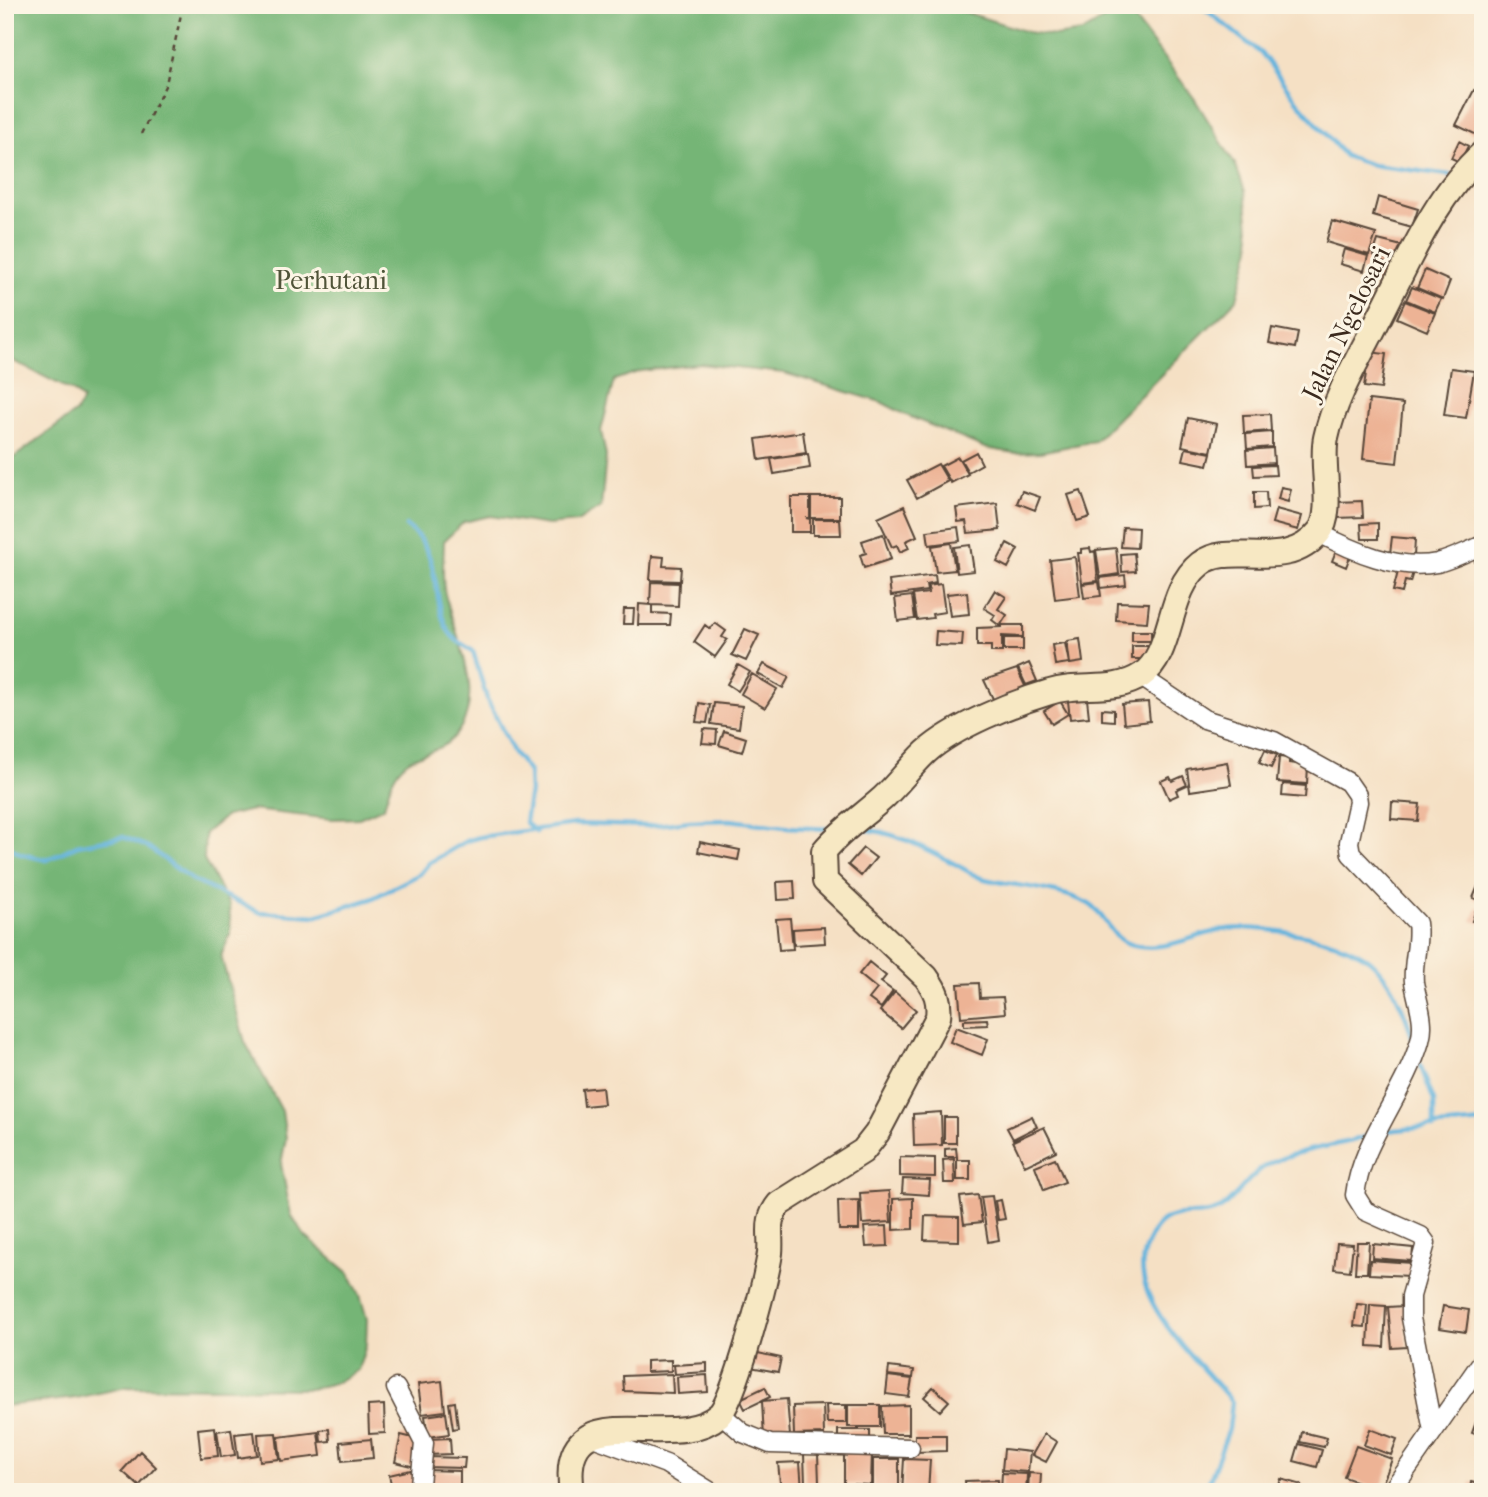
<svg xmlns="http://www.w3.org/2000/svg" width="1488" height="1497" viewBox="0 0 1488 1497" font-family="'IM FELL French Canon',serif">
<rect width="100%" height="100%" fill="#fcf5e5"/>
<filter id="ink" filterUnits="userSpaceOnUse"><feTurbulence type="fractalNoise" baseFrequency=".0143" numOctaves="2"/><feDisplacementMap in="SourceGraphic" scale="14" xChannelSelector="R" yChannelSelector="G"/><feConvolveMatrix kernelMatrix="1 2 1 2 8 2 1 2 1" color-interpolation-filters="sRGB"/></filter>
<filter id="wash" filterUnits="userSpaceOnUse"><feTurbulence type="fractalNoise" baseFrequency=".00686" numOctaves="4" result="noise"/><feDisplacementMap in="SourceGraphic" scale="28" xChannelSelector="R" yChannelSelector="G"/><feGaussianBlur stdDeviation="1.57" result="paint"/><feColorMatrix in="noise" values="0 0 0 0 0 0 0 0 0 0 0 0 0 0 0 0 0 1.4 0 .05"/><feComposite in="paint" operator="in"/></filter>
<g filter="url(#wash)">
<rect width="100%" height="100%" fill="#f5e0c4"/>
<!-- forest -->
<path fill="#74b576" stroke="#58704a" stroke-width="2" d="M5,5h918l26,2 79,25 27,4 27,-4 24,-14 26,-2 62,82 41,66 10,27 6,56 -14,52 -142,142 -55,11 -26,1 -29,-5 -79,-33 -25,-13 -97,-29 -85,-9 -58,7 -27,9 -13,51 5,25 -5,51 -24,15 -29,3 -58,-9 -26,6 -20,19c0,17 -3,37 1,53 10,42 41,98 13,138 -14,20 -33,18 -50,29 -15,10 -20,30 -24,46l-25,11 -27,1 -80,-9 -26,6 -21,17 -1,27 25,45 2,27 -10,24 24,86 37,69 4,27 -5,26 10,51 14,21 44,37 11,22 7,24 -1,26 -8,25 -23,13 -25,6 -183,-2 -51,11 -71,8v-942l71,-52 7,-12 -10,-9 -68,-34z"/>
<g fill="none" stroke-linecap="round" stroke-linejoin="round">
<!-- stream -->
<path stroke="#62b3dd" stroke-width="4.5" d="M1200,5l63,50 33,45 49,56 27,9 78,10
M1469,178l14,3
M406,526c41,27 22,88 49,113 5,4 12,8 18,12l14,48 27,54 15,19 1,19 -5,31 11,10
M859,829c34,1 69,21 98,36 8,4 15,10 24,13 34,9 76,9 108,26 16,9 21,35 41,40 35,10 66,-11 98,-15 36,-4 122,9 147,36 19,20 31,49 38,75
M5,845l16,9 26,6 30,-15 46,-8 25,10 44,33 67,32 57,4 55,-17 49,-25 9,-11 37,-22 14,-4 95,-13 73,2 42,-5 40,-1 56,7 47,2
M1419,1062l15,39v27
M1384,1131l99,-9
M1205,1492l24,-63 3,-27c-30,-38 -112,-106 -84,-160 4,-8 7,-16 15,-21 16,-11 40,-2 57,-12 17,-12 28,-33 47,-44 32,-17 68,-18 102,-29"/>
</g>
<g id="blocks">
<!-- building -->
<path fill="#edb395" d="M1474,90l9,4v44l-27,-13z
M1459,141l9,5 -8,16 -9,-4z
M1378,197l40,12 -6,18 -39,-11z
M1332,221l44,13 -7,21 -43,-13z
M1378,240l28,7 -4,16 -29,-8z
M1344,249l24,7 -4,15 -24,-7z
M1376,260l21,7 -6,21 -22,-7z
M1425,270l25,11 -7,18 -26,-11z
M1412,287l29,12 -6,13 -29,-12z
M1405,301l30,12 -8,18 -30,-13z
M1272,328l26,5 -3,15 -26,-5z
M1369,352l17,2 -5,35 -17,-2z
M1451,368l23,3 -8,47 -22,-3z
M1369,400l34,4 -6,59 -34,-4z
M1270,414l1,17 -27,2 -1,-18z
M1188,418l29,6 -6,28 -29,-6z
M803,432l3,21 -47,7 -3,-21z
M1272,432v15l-25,2 -1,-15z
M1186,448l25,5 -3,12 -25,-5z
M1273,448l1,15 -27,2 -1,-15z
M976,452l6,12 -14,8 -7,-12z
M808,454l2,14 -36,6 -3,-15z
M958,457l10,17 -17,9 -10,-17z
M938,464l10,17 -31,17 -10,-18z
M1275,465l1,10 -22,1 -1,-10z
M1281,487l10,2 -3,13 -10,-3z
M1022,491l18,6 -5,13 -18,-7z
M1081,491l9,26 -13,4 -9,-26z
M1254,492h12l1,16 -13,1z
M791,497h19v21h-4l4,1v13h-19z
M811,497h29v21h-29z
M1362,501l1,16 -26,1v-16z
M997,503l3,27 -32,3 -2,-12 -8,1 -2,-14z
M904,506l13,30 -11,5 3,7 -9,4 -3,-7 -5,2 -14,-29z
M1276,509l26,7 -4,14 -26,-7z
M813,519h27l1,16h-28z
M1378,523v16h-16l-1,-15z
M958,527l2,14 -31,4 -2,-14z
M1123,527l15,1 -1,20 -16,-1z
M883,534l8,25 -27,9 -4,-13 6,-2 -4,-12z
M1392,537l23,2 -1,17 -24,-2z
M951,543l4,27 -19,2 -4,-26z
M1007,543l11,6 -10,19 -11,-6z
M970,545l4,26 -17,2 -3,-26z
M1338,546l14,5 -6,16 -14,-6z
M1090,548l1,4 4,-1 3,30 -16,2 -4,-30h3v-4z
M1116,548l3,26 -19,3 -4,-27z
M1475,549h8v32h-8z
M1134,553l2,18 -14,1 -1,-18z
M652,556l12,1 -1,9 18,1 -1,14 -30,-1z
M1075,557l5,39 -25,3 -5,-39z
M1399,568l14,4 -3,10 -5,-1 -3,12 -9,-2z
M935,575l1,8 -10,2 1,6 -36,5 -2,-15z
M1125,575l1,10 -25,3 -1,-10z
M651,582l28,1 -1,23 -26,-1v8l19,1 -1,11h-32l1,-21 11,1z
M1099,582l2,14 -17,2 -2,-14z
M941,584l4,28 -13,2 1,4 -16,2 -4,-25 16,-2 -1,-7z
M995,590l11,7 -8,12 9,6 -7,11 -8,-6 3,-5 -11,-7z
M967,592l2,22 -19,2 -3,-22z
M912,596l3,23 -17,2 -3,-23z
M1117,602l32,1 -2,19 -31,-2z
M624,609h10l-1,15h-10z
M715,623l11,8 -4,6 5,3 -12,17 -21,-15 11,-17 5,4z
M1002,625h21v12l-21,-1v16h-11v-6h-14v-18l25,-1z
M745,629l14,6 -13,26 -14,-6z
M936,631l27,2 -1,13 -27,-1z
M1132,631h19v10h-19z
M1004,638h19v12h-19z
M1080,639l3,23 -13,2 -3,-23z
M1065,643l4,20 -14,2 -3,-20z
M1132,646h16l-1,13h-15z
M1029,663l8,18 -11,4 -8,-17z
M764,664l25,13 -6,11 -25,-14z
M738,665l12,7 -12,19 -11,-7z
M1017,669l9,19 -32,13 -10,-21z
M752,674l25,15 -12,19 -24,-14z
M1087,699l2,18 -19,2 -2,-18z
M1060,701l8,13 -16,10 -8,-13z
M1148,702l2,19 -26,3 -2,-20z
M699,703l11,2 -3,18 -11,-1z
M714,703l28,3 -3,22 -28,-4z
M1102,709l12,1v11l-12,-1z
M704,729l13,1 -1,14 -14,-1z
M724,731l22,7 -4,14 -23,-7z
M1265,750l12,5 -6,13 -12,-5z
M1279,757l10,1v5l19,2 -1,19 -30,-2z
M1227,762l4,23 -41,6 -3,-22z
M1183,776l4,9 -11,5 2,5 -9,4 -8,-18 9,-4 2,4z
M1283,784l23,2 -1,12 -23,-2z
M1392,802l28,2 -2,17 -27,-2z
M700,842l40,8 -2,10 -40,-8z
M863,848l13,10 -15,18 -13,-11z
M794,881l1,18 -17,1 -1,-18z
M1478,886l5,1v15l-10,-4z
M1477,907l6,1v16l-11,-3z
M790,918l3,31 -14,1 -3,-31z
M824,927l1,16 -31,2 -1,-16z
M869,962l17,14 -5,6 12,9 -12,17 -12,-9 8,-10 -18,-15z
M979,983l1,15 23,-1 2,16 -44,4 -3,-33z
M895,992l21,18 -15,18 -21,-17z
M987,1019l1,6 -24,1v-6z
M956,1027l32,12 -6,16 -32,-13z
M602,1087l2,17 -20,2 -2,-17z
M941,1112l1,33 -28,1 -1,-32z
M1032,1116l5,11 -24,12 -6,-11z
M944,1117h12v26h-12z
M1044,1127l12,24 -31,15 -12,-25z
M956,1148l1,9h-12v-8z
M900,1157l35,1v19l-35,-1z
M1055,1158l10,24 -21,8 -9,-24z
M954,1159l1,24h-11l-1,-23z
M957,1160h13v20h-13z
M903,1179l27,1 -1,15 -27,-2z
M889,1191l2,31 -29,2 -2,-31z
M978,1195l4,27 -18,2 -4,-27z
M992,1196l7,44 -11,2 -7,-45z
M913,1198v31l-20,1v-31z
M859,1200v30h-20l-1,-29z
M1001,1200l4,19 -7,1 -3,-19z
M925,1216l34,1v24l-35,-1z
M887,1226l1,20 -22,1 -2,-20z
M1357,1242h12l-2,31h-12z
M1337,1243l16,1 -3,27 -16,-2z
M1373,1244l40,4 -1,13 -40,-3z
M1370,1260l42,3 -1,13 -42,-2z
M1357,1304l10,1 -2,22 -11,-1z
M1370,1305l16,1 -2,41 -16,-1z
M1404,1306l3,41 -15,1 -4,-41z
M1443,1306l26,4 -3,22 -27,-4z
M753,1352l28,6 -3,14 -28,-5z
M671,1360v11l-25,1v-11z
M707,1363v9l-32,2 -1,-9z
M889,1367l25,3 -1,8 -25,-3z
M672,1374l1,19 -49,-2 -1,-15z
M707,1375l1,17 -30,2 -1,-17z
M888,1376l24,3 -3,18 -23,-3z
M442,1381l3,30 -23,3 -4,-30z
M765,1387l5,10 -25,12 -5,-10z
M933,1387l16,14 -9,10 -16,-14z
M787,1399l3,37 -26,2 -2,-37z
M455,1402l3,26 -5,1 -4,-26z
M384,1405l1,28 -16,1 -1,-28z
M823,1405l1,29 -30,1 -1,-29z
M826,1405h20v18h-19z
M848,1405h32v22h-32z
M909,1405v29h-26l-1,-28z
M446,1413l3,21 -21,3 -3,-21z
M1476,1422l7,2v13l-11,-4z
M215,1427l3,29 -17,2 -3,-29z
M231,1429l4,26 -14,2 -4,-26z
M329,1429l1,12 -9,1 -1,-12z
M1370,1429l27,10 -6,16 -27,-10z
M838,1430h32v13h-32z
M254,1432l3,23 -19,3 -3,-24z
M318,1432l3,24 -40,5 -3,-24z
M1302,1432l25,6 -3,9 -24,-5z
M276,1433l3,26 -19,2 -2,-27z
M1044,1434l13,8 -11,20 -14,-7z
M401,1435l20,5 -6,27 -20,-5z
M915,1435h31v16l-31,1z
M450,1438l1,16 -23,1v-16z
M371,1439l2,19 -31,3 -2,-19z
M1299,1444l23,6 -5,17 -23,-6z
M1356,1446l36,13 -12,31 -36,-13z
M1004,1449l26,3 -2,20 -26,-2z
M140,1451l16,16 -17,19 -17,-15z
M844,1451h28l-1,34 -27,-1z
M804,1454h14l1,29h-14z
M426,1457l39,1 -1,10 -39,-1z
M873,1459h26v33h-26z
M904,1459l26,1 -2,32h-26z
M800,1462l2,28 -21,2 -3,-29z
M411,1470l5,18 -23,4 -4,-17z
M424,1470l36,1v21h-36z
M1002,1473l25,1 -1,18 -25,-2z
M1029,1473l12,1 -1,18h-12z
M1281,1479l21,6 -2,7h-23z
M998,1480l1,12h-33l-1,-11z
M1471,1482l12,3v7h-13z
M1352,1483l24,8v1h-28z
M826,1485l45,2v5h-45z"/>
</g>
</g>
<g filter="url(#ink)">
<use href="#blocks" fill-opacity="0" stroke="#574537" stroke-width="2"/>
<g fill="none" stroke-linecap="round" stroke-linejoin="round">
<!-- street casing -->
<g stroke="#574537" stroke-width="21">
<path id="street" d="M1319,533c34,18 79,38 118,30 16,-4 31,-12 46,-18
M1140,676l64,43 70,22 74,41 9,13 1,7 -9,40 2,12 66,69c3,20 -5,40 -3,59 3,20 12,39 6,59 -15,52 -59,101 -65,154l10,16 56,25 5,7 -15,53v22l22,113
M396,1388l28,55 -4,41 -4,8
M721,1414l22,19 27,11 140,4
M590,1436l76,28 45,28
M1391,1492l92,-132"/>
</g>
<!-- secondary casing -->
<g stroke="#574537" stroke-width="28">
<path id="secondary" d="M572,1492c-16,-105 100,-35 147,-77 16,-15 47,-135 51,-162 2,-20 -5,-32 9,-49l84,-53 14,-18 61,-116c2,-17 -2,-26 -12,-40l-101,-96 -1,-30c16,-20 39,-35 59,-53 15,-14 28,-32 43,-46 29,-26 87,-49 124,-60 30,-10 64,2 92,-17 32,-22 24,-84 58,-111 30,-24 86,10 119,-32 16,-19 1,-68 7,-94 9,-42 32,-78 51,-116 31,-59 56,-124 106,-169"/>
</g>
<!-- path -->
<path stroke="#574537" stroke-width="2.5" stroke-dasharray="5 5" stroke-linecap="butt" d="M141,134l25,-50 17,-79"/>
<!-- street -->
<use href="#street" stroke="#fff" stroke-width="18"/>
<!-- secondary -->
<use href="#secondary" stroke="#f7e8c3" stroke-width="24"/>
</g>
</g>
<g text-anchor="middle" stroke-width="6" stroke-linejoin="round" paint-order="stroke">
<!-- park labels -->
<g font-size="26" fill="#505439" stroke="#fcf5e5">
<text x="331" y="289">Perhutani</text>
</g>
<!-- street labels -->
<g font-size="26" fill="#3b2a1e" stroke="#fcf5e5">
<text transform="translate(1346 323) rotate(-64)" y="9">Jalan Ngelosari</text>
</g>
</g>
<!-- margin -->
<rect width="1488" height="1497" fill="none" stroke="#fcf5e5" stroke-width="28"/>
</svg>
